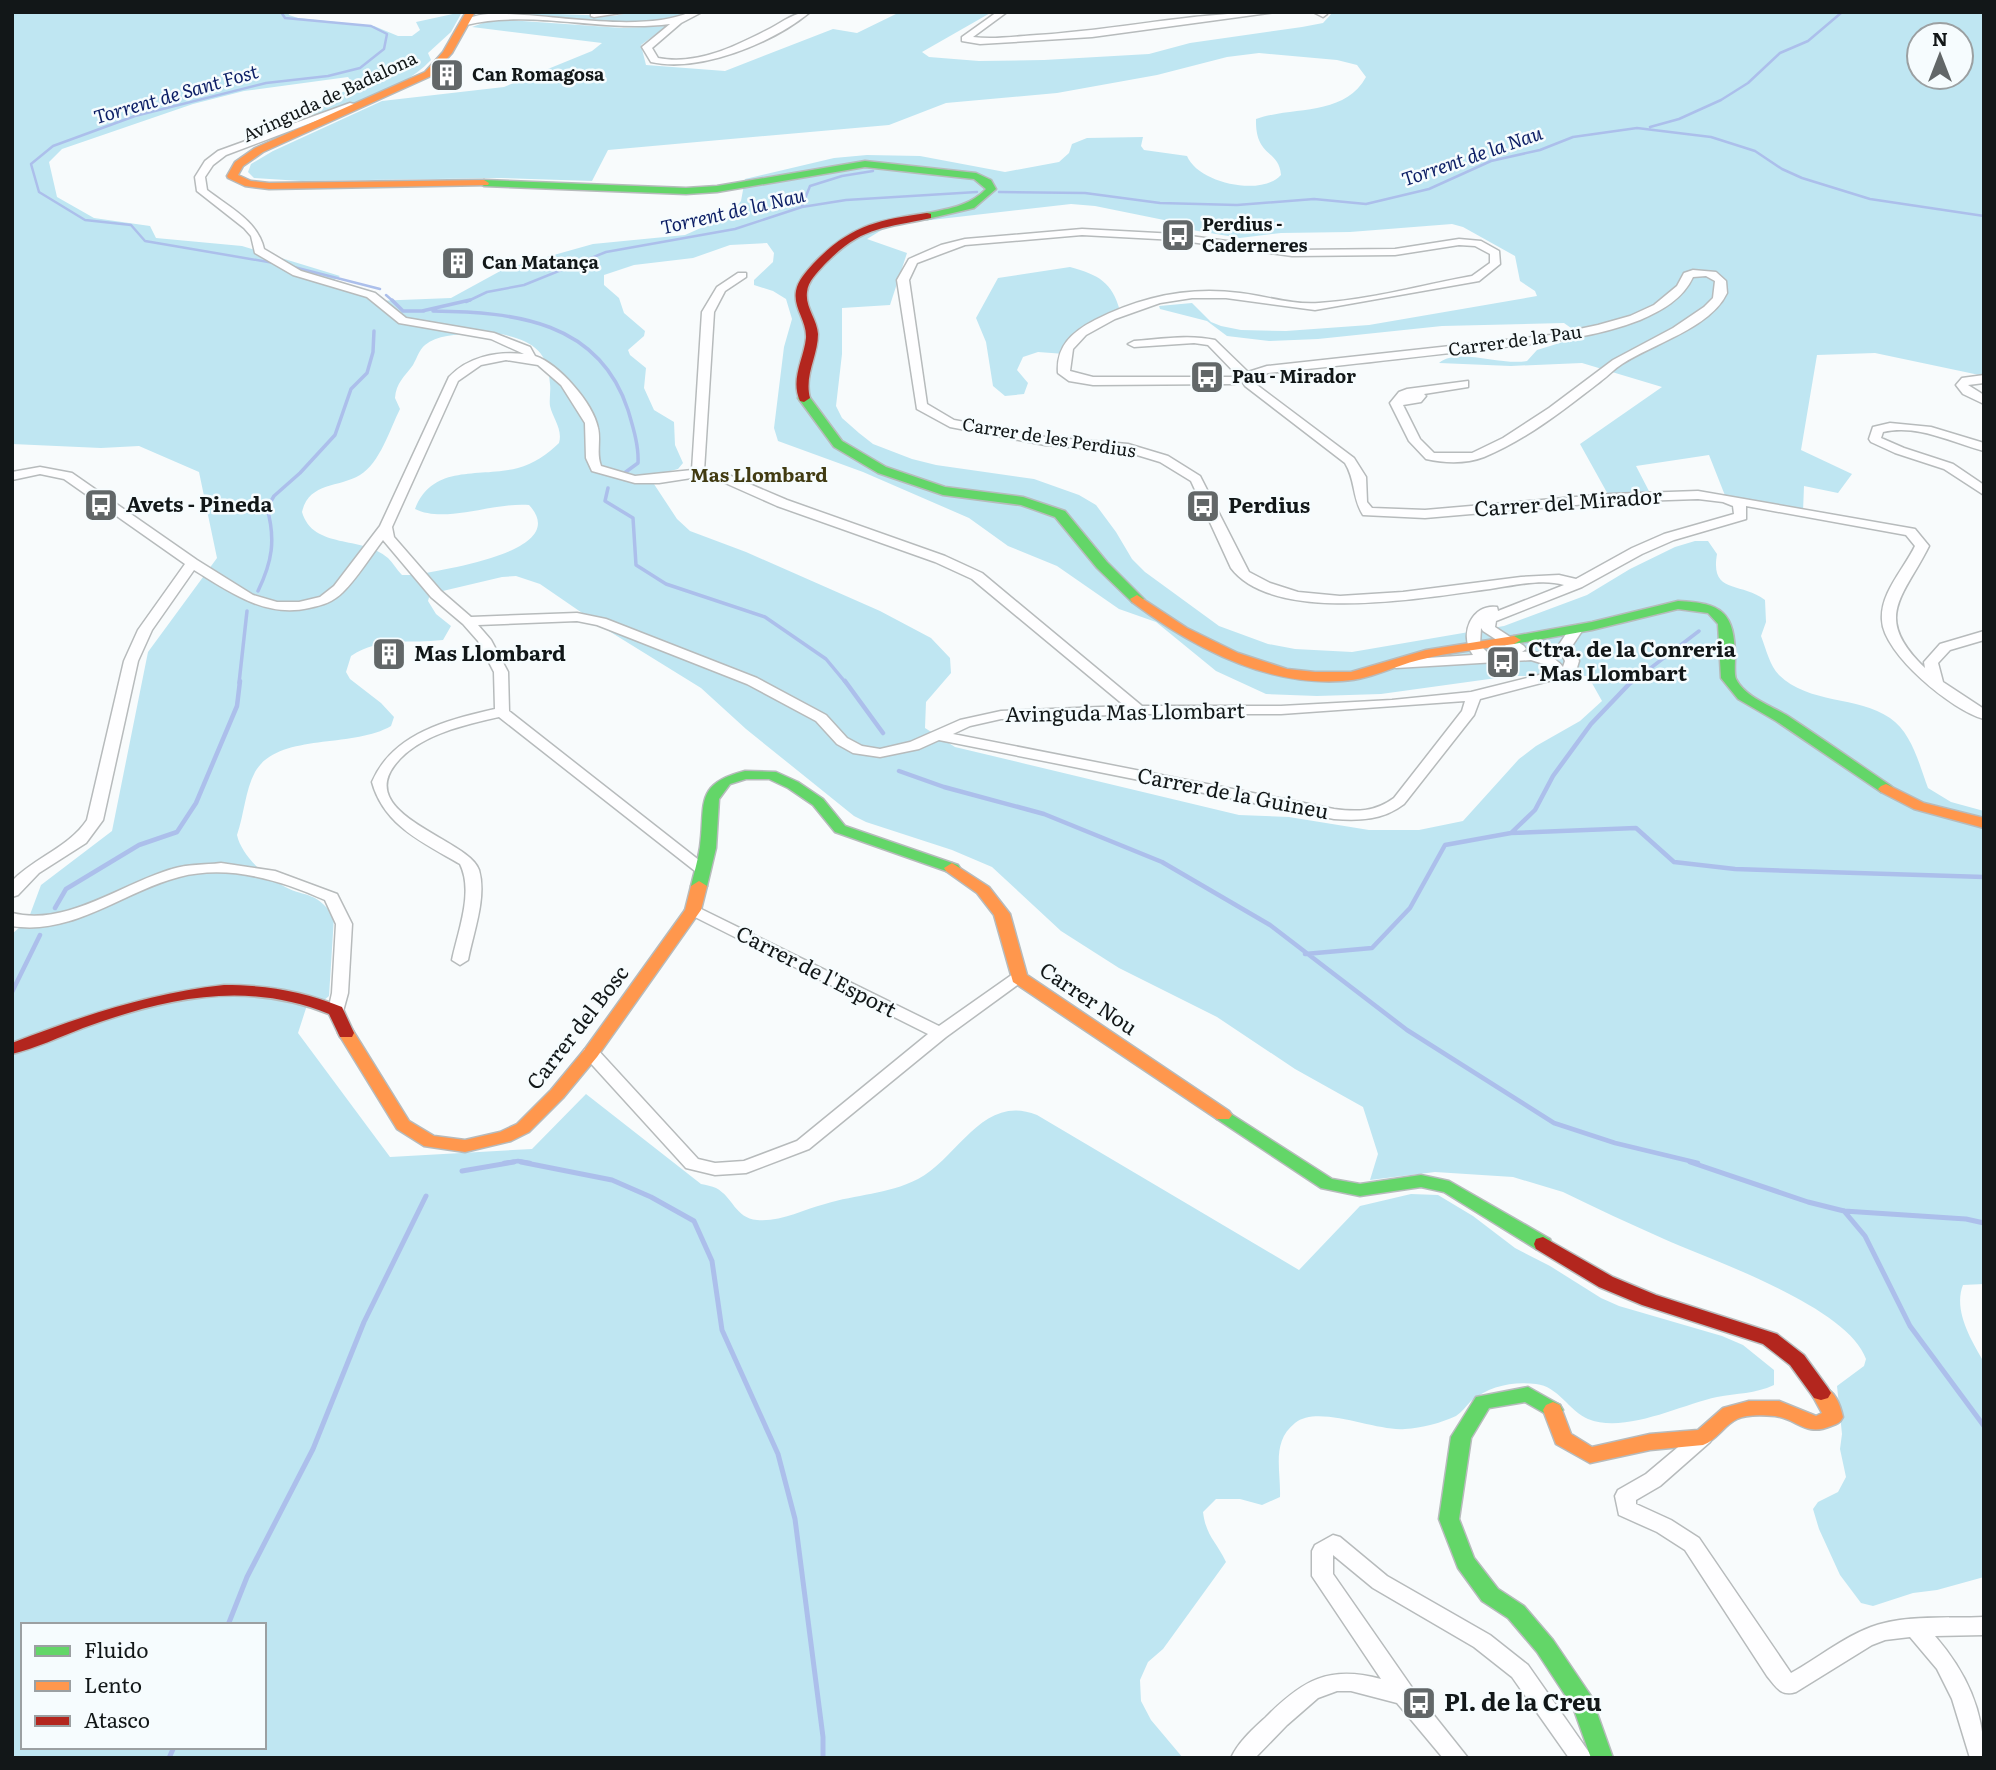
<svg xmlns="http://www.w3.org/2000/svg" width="1996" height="1770" viewBox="0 0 1996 1770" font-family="Literata,serif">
<rect width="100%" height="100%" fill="#f8fbfc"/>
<!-- green -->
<path fill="#bfe6f2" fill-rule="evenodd" d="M12,12h276l1,3 9,3 76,8 24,10h14l8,-6 -4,-8 46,-10 -11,20 -23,21 3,7c-34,36 -92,46 -138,61l-10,-9 34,-7 38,-19 -7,-9 -104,14 -51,13 -131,45 -13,13 8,35 37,21 56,8 6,12 86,8 98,30 -7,5 42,20 76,-3 53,-29 89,-25 92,-9 45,-20 11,-14 4,-22 89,-21 33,-3 53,1 85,16 54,-10 10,-9 3,-9 15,-6 56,-1 -2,9 3,4 43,6c11,27 74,41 94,19 -2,-26 -26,-17 -25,-56 36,-13 88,-2 110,-42l-9,-12 -20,-5 -78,-7 -32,4 -70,18 -100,18 -111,10 -57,22 -281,25 -16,31 -91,-3 -200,3 -47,-3 -6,-6 3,-8 22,-13 109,-50 122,-14 88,-36 10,-8 -130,-16 22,-8 128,9 45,-2 -26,19 5,20 79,6 108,-42 24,4 43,-21h92l-70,40 7,5 50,4 65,-1 105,-6 41,-11 112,-16 21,-4 10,-11h651v364l-109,-23 -58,2 -16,95 51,24 -14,19 -34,-7 -1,26 -77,-14 -17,-43 -73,11 15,29 -41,3 -30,-54 82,-57 -80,-24 -71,3 -72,-3c18,-16 62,3 88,-2l10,-11 26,-8 8,-14 -7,-5 -122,3 -124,13 -49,2 -42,-5 -20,-15 -47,-12 -1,-3 33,-3 19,19 10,4 20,4 45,1 83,-6 168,-29 -2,-5 -15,-10 -5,-25 -52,-29 -11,-3 -102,8 -69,1 -41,5 -48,-8 -28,-10 -69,-14 -24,-2 -166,19 -20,5 -18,11 40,14 -17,52 -48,3v46l-6,52 6,12 17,15 14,11 39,15 24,6 98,14 45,16 17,10 20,27 16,27 13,13 74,54 49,18 27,5 57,3 152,-26 83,-31 43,-26 45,-22 20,-6h13l9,13c-7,41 23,27 48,46l1,22 -5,14c5,13 9,30 18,39 29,29 79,21 111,43 22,15 29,46 38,70l23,14 33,9v473l-21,1c-10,25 8,55 21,77v215l-47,13 -24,3 -40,13 -12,-3 -21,-28 -21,-46 -6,-20 5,-7 20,-10 8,-15 -6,-28 2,-15 -5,-48 27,-20 2,-7c-18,-52 -152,-98 -202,-120 -34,-15 -68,-31 -101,-47l-50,-15 -78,-5 -65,8 8,-26 -15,-47 -68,-38 -78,-52 -98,-49 -58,-37 -69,-64 -40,-17 -86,-28 -12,-6 -108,-87 -45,-41 -97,-60 -64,-44 -24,-8 -14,1 -72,17 -2,7 8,13 15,12 -8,14c-33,4 -62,-4 -92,16l-5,16 4,7 31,24 13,14 -3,9c-39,23 -113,6 -136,46 -10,19 -11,43 -18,63 4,19 26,40 43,49 24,15 34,4 54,33l-5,79 -6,5 -14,-2 -11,34 92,124 142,-8 54,-55 115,90c5,1 11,2 15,4 17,9 19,30 41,32 24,2 45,-10 68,-16 32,-10 61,-9 93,-25 41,-22 65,-86 119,-64l262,155 61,-64 51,-12 27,1 35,21 42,32 35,18 51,32 18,8 103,30 21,9 31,25v15c-19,9 -37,8 -57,12 -37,8 -92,37 -129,22 -19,-8 -30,-33 -52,-35 -23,-3 -47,2 -65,17 -5,5 -9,11 -15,15 -15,7 -34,12 -51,13 -29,3 -86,-25 -110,-6 -24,19 -14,47 -15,74l-18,8 -22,-6h-24l-13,13c3,24 13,29 23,50l-63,87 -15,13 -8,18 1,21 10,19 32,38h-1171v-824l16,-14 13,-35 71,-54 36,-179 69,-94 -18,-86 -60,-26 -38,2 -89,-4zM1919,35h42v42h-42zM767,243l7,10 -1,9 -19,18v5l19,6 13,8 6,20 -8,28 -10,81 4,13 85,31 106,46 39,28 49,20 62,43 37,13 60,49 50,23 51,2 64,-2 130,-18h77l14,25 -22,20 -44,25 -17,13 -56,62 -44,9h-50l-80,-13 -50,-2 -284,-68 -30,-19 1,-26 25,-29 -1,-15 -19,-20 -51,-27 -134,-59 -56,-21 -13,-12 -25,-38 3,-6 23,-6 5,-6 -8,-18 -1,-23 -20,-12 -10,-22 2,-20 -16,-13 -2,-5 16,-14 1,-5 -21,-18 -5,-15 -15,-13v-10l30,-10 59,-7 37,-13zM501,334c31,7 47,16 49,50 1,7 -1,15 0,22 3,13 13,23 9,37 -11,11 -26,21 -41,25 -39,10 -85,-5 -103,41 30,15 79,-7 114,-4 44,47 -87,64 -113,70h-14c-5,-5 -9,-12 -14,-17 -26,-23 -75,-8 -86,-46 7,-30 36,-24 58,-37 20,-12 30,-46 40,-66l-5,-11c1,-15 10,-22 18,-33 4,-7 6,-15 12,-20 18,-15 54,-10 76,-11zM23,1625h241v122h-241z
M502,12l112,4 19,-4h55c-53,22 -130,7 -187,3z
M1070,267c29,8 42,15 50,44l-47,26 -8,17 -27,-2 -15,5 -6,13 11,13 -4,11 -19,2 -12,-10 -7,-44 -10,-24 22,-40z"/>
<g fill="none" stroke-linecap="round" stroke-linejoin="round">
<!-- stream-far3 -->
<path stroke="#acbfeb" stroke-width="2.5" d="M1650,127l29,-8 42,-19 27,-17 32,-30 28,-12 33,-28
M999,192l86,1 75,10 77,2 77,-6 52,5 63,-15 62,-28 49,-11 33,-13 64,-9 74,9 44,14 27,18 20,9 68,21 114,17
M802,206l8,-20 32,-10 31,-5
M274,263l-129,-22 -14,-16 -46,-5 -46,-28 -8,-28 22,-18 82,-30 131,-33 62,-7 32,-8 24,-19 3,-15 -16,-8 -86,-8 -4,-6
M286,265l94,24
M386,295l8,7
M466,302l21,-10 37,-7 82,-33 129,-23 67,-22 44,-7 131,-8"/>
<!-- stream-far2 -->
<path stroke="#acbfeb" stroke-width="3.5" d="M392,300l11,11h21
M422,311l48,-11
M433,311c82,1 166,10 195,99 5,17 11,36 10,53l-15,11
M608,488l-3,13 28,17 3,47 30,19 99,33 61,42 20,24
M258,591c14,-29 18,-51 9,-83l7,-12 26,-23 35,-38 16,-46 16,-16 6,-21 1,-21
M239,683l8,-72
M1631,683l68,-52"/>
<!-- stream-far1 -->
<path stroke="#acbfeb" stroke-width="4.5" d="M845,681l38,52
M899,771l45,16 100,27 118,48 108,63 137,105 147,93 61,20 83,20
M1511,833l24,-23 18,-34 38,-52 41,-43
M55,908l11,-19 73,-44 38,-13 19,-29 41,-97 3,-25
M1305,954l67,-6 38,-40 35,-63 66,-12 125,-5 38,34 61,7 249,8
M12,992l28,-57
M504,1163l14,-2 12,2"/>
<!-- stream -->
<path stroke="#acbfeb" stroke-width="5" d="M521,1162l91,18 39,17 43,24 18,40 10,69 56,124 17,65 28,218v21
M1690,1162l118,40 36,9 122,8 18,4
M462,1171l52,-9
M1844,1211l21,25 45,90 74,100
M228,1625l19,-48 66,-128 51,-127 62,-126
M169,1758l5,-11"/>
<!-- street casing -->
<g stroke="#b7bbbc" stroke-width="3">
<path id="street" d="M591,12h36l-33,5 -3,-1z
M690,12h12l-21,11 -29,25 6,10c39,8 78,-12 113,-30 13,-7 24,-16 39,-16 -37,31 -111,61 -159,50l-9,-15 28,-23c-68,9 -138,-15 -204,1l-5,-3c18,-11 43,-8 63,-7 46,3 125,16 166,-3z
M997,12h10l-34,25c21,3 44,-1 64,-2 80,-5 159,-23 239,-23l-184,25 -112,7 -18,-3v-4z
M1313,12h13l1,2 -4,3z
M350,103l8,2 -132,50 -13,10 -8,12 2,13c22,17 51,31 57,59l37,22 74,22 31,25 88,15 36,14 5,9c24,8 58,47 63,72 3,13 -2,25 3,38l34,10 57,-6 10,-158 15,-25 21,-14h8v4l-21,14 -11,21 -10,159 27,5 56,24 158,56 37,17 160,133h139l111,-6 79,-8 72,-18 7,-5 -3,-4 -16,-5 -135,8 -7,-4 7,-4 77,-5c-15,-20 -1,-52 24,-48l1,4 66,-26c-22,-7 -52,1 -74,4 -63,8 -215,37 -259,-21l-40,-87 -31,-19 -33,-10 -82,-7 -95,-18 -33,-18 -20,-129 12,-21 32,-14 24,-6 117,-10 94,5 116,16 103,-1 64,-10 22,2 18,10 1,13 -21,17 -164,29 -89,-12h-34l-32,5 -45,16 -29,16 -13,14 -3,22 23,6h145v6l-4,1 -141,1 -24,-4 -11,-8c-2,-27 14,-41 37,-53 45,-23 94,-34 145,-27 26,3 52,12 79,10 50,-3 103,-18 153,-27l18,-13v-9l-15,-8 -16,-1 -64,10 -103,1 -116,-16 -94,-5 -117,10 -48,18 -8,17 18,124 27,16 91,17 83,7 40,12 32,20 49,96 21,11 28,9 42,4 63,-4 118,-15 38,-2 17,4 56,-31 32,-14 70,-20 -1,-8 -10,-4 -25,-3 -88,3 -185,16 -62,-3c-11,-17 -7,-34 -18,-52l-100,-77 -2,-3 6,-4 105,79 12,19 1,25 5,6 53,2 185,-16 88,-3 217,38 14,17c-26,52 -57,71 -4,122l-1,-6 16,-18 44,-13v9l-34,10 -12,13 5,19 41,27v10c-31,-8 -101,-65 -102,-99 -2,-27 22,-51 33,-74l-9,-11 -160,-29v13l-72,21 -32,14 -60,33 -86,34 -1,6 29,19 2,3 -4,3c15,-1 32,3 41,15l2,-6 -7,-15 12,-18h10l2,3 -10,15 7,15 -3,10 -7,4 -6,-2 -10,7 -73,19 -6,16 -70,89c-21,16 -44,17 -70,15l-395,-79 -20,9 -39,8 -27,-4 -16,-9 -21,-23 -69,-37 -150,-59 -20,-4 -99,4 13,15 17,32 1,39 200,157 -2,3h-12l-196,-154c-35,8 -82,18 -105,49 -37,50 76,74 85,104 8,28 -6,63 -11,90l-8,5 -8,-5c6,-29 22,-68 8,-96 -36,-21 -76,-38 -88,-82 21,-49 75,-62 123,-73l-1,-37 -16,-31 -15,-17 -32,-27 -48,-57c-13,17 -25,37 -40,52 -10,10 -20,13 -34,16 -44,10 -79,-16 -115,-38l-42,60 -14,31 -35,159 -17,23 -47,30 -21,22 -6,2 1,-17c23,-23 56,-33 74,-60l37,-159 14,-31 47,-66 -121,-85 -24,-5 -28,6v-8l28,-5 32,6 125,87 56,35 24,7h22l21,-5 14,-11 46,-60 69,-149c19,-20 47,-26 75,-23l-33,-15 -92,-16 -32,-26 -74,-22 -38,-22 -4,-17 -7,-8 -47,-37 -2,-14 10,-16 13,-10zM506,360l32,5 23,20 24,38 1,35 6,13 43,12h24l39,-6 25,5 54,24 158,56 37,17 153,127 -124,5 -41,9 -50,22 -30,7 -18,-3 -15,-8 -21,-23 -69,-37 -151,-59 -29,-6 -106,4 -30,-26 -47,-54 -2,-10 66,-146 23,-16zM1481,628l2,3 34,22 -28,1 -9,-9zM1465,701l-3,10 -68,87c-19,14 -37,14 -60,11l-381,-75 17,-8 31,-7 137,-5h143z
M1693,270l23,2 10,9 1,12c-16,35 -75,51 -105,71 -8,5 -14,12 -21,17 -36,28 -75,59 -117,76 -18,7 -40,6 -58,2l-17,-18 -19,-38 9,-11 8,-3 61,-8v6l-44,7 2,2 -5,6 -18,3 17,34 14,14h38l31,-15 46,-30 64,-48 60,-32 31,-21 9,-9 2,-17 -9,-5 -13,1c-10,22 -32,34 -53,43 -51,20 -109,24 -164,30 -69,8 -138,16 -208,23l-21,7 -7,-2 -32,-33 -14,-2 -60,4 -6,-3 6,-3c27,-2 55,-7 81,-1l33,32 19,-6 284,-31 47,-10 32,-9 24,-11 23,-19 7,-13z
M1984,375v8l-16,2 16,10v9l-21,-10 -7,-9 6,-7z
M1890,423l41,4 53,16v8c-34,-9 -66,-27 -101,-19l-2,6 23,10 49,16 31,21v10l-40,-26 -49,-16 -24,-11 -2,-3 4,-12z
M221,863l54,8 62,23 15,30 -4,69 -6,22 -6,1 -8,-5 4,-18 4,-69 -11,-24c-44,-20 -97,-36 -146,-23 -55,14 -106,59 -167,49v-13c54,14 109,-29 160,-44 15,-5 33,-4 49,-6z
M693,905l246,121 74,-52 6,-1 8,5 -81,59 -137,112 -63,24 -31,2 -29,-7 -101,-111 -3,-4 3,-4h12l101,110 17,4 29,-2 53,-20 131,-107 -241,-121 -2,-3z
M1703,1429l7,3 3,5 -3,5 -50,44 -24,14v4l35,16 28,18 92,135c27,-15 51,-35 80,-46 35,-13 76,-8 113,-10v18l-49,1c31,36 49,74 49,122h-14l-18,-59 -15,-30 -27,-32 -25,3 -13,5 -76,47c-15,5 -20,-5 -29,-16l-82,-126 -28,-18 -38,-17 -4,-19 3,-6 28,-16 50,-42z
M1333,1535l7,2 47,39 103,59 38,30 65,93h-24l-57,-81 -38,-30 -101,-59 -40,-33v19l80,115 55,69h-25l-46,-55 -46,-12h-14l-19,7 -31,27 -32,33h-24c8,-17 22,-29 35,-41 37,-37 63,-52 115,-38l-69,-103v-25l3,-6z"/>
</g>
<!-- fast casing -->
<g stroke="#b7bbbc" stroke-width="3">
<path id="fast" d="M865,161l111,12 15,7 5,9 -22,19 -47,11 -4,-1v-4c23,-5 46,-7 63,-25l-12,-10 -109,-12 -148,25 -31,2 -202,-8 -5,-3 5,-3 202,8 31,-2z
M804,394l4,1 34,46 44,26 59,20 78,10 42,14 42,51 37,37 -7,4 -5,-1 -35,-34 -42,-51 -34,-12 -78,-10 -65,-22 -44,-26 -36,-49z
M1678,601c44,2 57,11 57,57 0,6 -1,16 1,21 10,19 36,27 52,37 35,23 69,47 103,70l3,3 -3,3h-10l-105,-71 -38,-22 -17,-21 -3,-54 -10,-11 -30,-4 -86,21 -78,14 -7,-4 7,-4 78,-14z
M745,771l31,1 22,10 25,17 22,27 113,39 2,3 -2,3h-12l-111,-39 -22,-27 -25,-17 -19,-9h-23l-16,5 -11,15 -3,49 -9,38 -2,3h-12l-2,-3c3,-13 7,-26 9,-39 6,-42 -7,-63 45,-76z
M1223,1109l109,70 28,5 61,-9 28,6 101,58 2,5 -2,5h-14l-92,-57 -23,-5 -61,9 -39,-8 -104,-69 -3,-4 3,-4z
M1528,1387l32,18 3,5 -3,5 -7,3 -28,-16 -36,6 -18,30 -12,81 15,39 24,31 26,17 29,34 38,56 22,62h-22l-18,-51 -36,-55 -29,-34 -26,-17 -24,-33 -19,-49 12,-82 25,-40z"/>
</g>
<!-- slow casing -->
<g stroke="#b7bbbc" stroke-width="3">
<path id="slow" d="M466,12h9l-23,41 -21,23 -168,76 -20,14 -5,9 13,6 18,2 215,-3 5,3 -1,2 -219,4 -24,-3 -17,-8 -1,-2 8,-14 20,-14 170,-76 18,-20z
M1137,595l50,33 51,25 49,16 28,3h36l75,-22 88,-14 7,4 -7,4c-32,5 -64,8 -95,16 -25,6 -50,20 -77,21 -77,5 -150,-34 -210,-79l-2,-3z
M1886,784l38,19 60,15v10l-70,-19 -33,-17 -3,-3 3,-3z
M952,863l37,24 21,27 17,61 202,136 3,4 -3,4h-12l-204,-137 -19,-67 -17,-22 -31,-22 -2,-3z
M699,881l8,5 -6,24 -104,147 -34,41 -34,34 -18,9 -46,11 -41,-6 -27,-17 -59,-96 2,-4h12l57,92 25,15 31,4 35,-8 17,-8 34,-34 34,-41 100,-139 6,-24z
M1821,1386c14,4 19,18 22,31 -3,6 -6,7 -12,9 -26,11 -33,-7 -56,-10 -11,-1 -28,-2 -38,3 -13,6 -20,21 -34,26l-53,5 -60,13 -34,-19 -13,-34 3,-5 7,-3 7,3 11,29 21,13 58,-13 48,-4 25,-22 26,-7h30l37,15 6,-3 -11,-20 3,-5z"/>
</g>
<!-- jam casing -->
<g stroke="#b7bbbc" stroke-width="3">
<path id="jam" d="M927,213l4,1v4c-50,11 -69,8 -107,47 -7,8 -16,16 -17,27 -2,15 10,27 11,42 0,22 -14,41 -8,64l-6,4 -4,-1c-10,-22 4,-42 6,-63 1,-17 -13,-30 -10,-47 2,-11 10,-19 17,-27 36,-38 64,-44 114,-51z
M224,985c42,0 78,6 118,22l12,26 -2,4h-12l-11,-23c-84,-34 -163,-16 -246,14 -23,9 -47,20 -71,26v-11c70,-27 138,-50 212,-58z
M1543,1237l70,40 43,18 121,39 27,21 24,33 3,5 -3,5 -7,2 -7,-2 -24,-33 -27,-21 -121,-39 -43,-18 -63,-38 -2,-5 2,-5z"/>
</g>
<!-- street -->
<use href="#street" fill="#fefeff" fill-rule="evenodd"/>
<!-- fast -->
<use href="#fast" fill="#63d668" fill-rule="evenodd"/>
<!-- slow -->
<use href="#slow" fill="#ff974d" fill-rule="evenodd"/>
<!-- jam -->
<use href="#jam" fill="#b3261e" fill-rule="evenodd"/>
</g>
<!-- icons -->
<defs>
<g id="building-square" transform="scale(1.75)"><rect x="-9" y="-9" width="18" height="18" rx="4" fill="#626768" stroke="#f6fcfe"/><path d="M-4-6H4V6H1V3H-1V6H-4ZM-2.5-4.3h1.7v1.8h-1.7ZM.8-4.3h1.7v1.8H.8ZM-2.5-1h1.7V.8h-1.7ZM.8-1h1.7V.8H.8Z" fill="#fff"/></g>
<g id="bus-square" transform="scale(1.75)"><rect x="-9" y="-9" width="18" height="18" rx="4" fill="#626768" stroke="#f6fcfe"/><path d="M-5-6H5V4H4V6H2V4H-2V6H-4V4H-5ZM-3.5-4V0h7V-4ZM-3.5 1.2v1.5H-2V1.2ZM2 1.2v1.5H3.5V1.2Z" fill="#fff"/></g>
</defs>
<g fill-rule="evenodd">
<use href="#building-square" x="447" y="75"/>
<use href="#bus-square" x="1178" y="235"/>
<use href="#building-square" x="458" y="263"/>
<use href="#bus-square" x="1207" y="377"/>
<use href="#bus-square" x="101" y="505"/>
<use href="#bus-square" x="1203" y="506"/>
<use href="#building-square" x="389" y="654"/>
<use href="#bus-square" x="1503" y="662"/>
<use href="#bus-square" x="1419" y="1703"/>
</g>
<g text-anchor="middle" stroke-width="5" stroke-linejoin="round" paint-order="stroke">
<!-- far-poi labels -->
<g font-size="18" font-weight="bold" fill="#121718" stroke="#f6fcfe" text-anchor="start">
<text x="472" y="81">Can Romagosa</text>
<text x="1202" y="231">Perdius -<tspan x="1202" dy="21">Caderneres</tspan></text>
<text x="482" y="269">Can Matança</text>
<text x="1232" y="383">Pau - Mirador</text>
</g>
<!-- far-street labels -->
<g font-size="18" fill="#121718" stroke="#f6fcfe">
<text transform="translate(330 97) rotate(-25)" y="6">Avinguda de Badalona</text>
<text transform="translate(1515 341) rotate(-8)" y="6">Carrer de la Pau</text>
<text transform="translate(1049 438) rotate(9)" y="6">Carrer de les Perdius</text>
</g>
<!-- far-water labels -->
<g font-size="19" font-style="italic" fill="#0d1f66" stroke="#f6fcfe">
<text transform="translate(176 94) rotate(-16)" y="7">Torrent de Sant Fost</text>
<text transform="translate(1472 156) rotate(-19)" y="7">Torrent de la Nau</text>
<text transform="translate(733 211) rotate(-13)" y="7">Torrent de la Nau</text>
</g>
<!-- far-neighbourhood labels -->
<g font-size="19" font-weight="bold" fill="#413b12" stroke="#f6fcfe">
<text x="759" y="482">Mas Llombard</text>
</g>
<!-- street labels -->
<g font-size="21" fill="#121718" stroke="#f6fcfe">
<text transform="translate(1568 503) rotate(-4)" y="7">Carrer del Mirador</text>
<text transform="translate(1125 713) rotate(-1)" y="7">Avinguda Mas Llombart</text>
<text transform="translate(1233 794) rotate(11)" y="7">Carrer de la Guineu</text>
<text transform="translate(816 972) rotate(27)" y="7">Carrer de l'Esport</text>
<text transform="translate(1088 999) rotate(34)" y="7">Carrer Nou</text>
<text transform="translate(578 1028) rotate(-52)" y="7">Carrer del Bosc</text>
</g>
<!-- poi labels -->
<g font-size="21" font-weight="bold" fill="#121718" stroke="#f6fcfe" text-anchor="start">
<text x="126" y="512">Avets - Pineda</text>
<text x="1228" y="513">Perdius</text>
<text x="1528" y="657">Ctra. de la Conreria<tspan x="1528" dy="24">- Mas Llombart</tspan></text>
<text x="414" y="661">Mas Llombard</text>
</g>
<!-- near-poi labels -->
<g font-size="24" font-weight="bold" fill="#121718" stroke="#f6fcfe" text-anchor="start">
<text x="1444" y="1711">Pl. de la Creu</text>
</g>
</g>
<!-- border -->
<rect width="1996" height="1770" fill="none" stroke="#121718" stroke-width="28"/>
<!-- legend -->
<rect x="21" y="1623" width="245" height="126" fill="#f6fcfe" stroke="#9ba0a2" stroke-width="2"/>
<rect x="35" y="1646" width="35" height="10" fill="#63d668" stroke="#9ba0a2" stroke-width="2"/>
<text x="84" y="1658" font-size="21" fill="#121718">Fluido</text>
<rect x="35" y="1681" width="35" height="10" fill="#ff974d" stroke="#9ba0a2" stroke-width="2"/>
<text x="84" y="1693" font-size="21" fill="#121718">Lento</text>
<rect x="35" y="1716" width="35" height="10" fill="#b3261e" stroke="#9ba0a2" stroke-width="2"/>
<text x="84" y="1728" font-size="21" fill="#121718">Atasco</text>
<!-- north arrow -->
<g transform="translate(1940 56)"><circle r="33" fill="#f6fcfe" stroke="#9ba0a2" stroke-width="2"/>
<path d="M0-5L12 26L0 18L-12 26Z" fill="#626768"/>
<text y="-10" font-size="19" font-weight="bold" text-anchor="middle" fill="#121718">N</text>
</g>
</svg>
